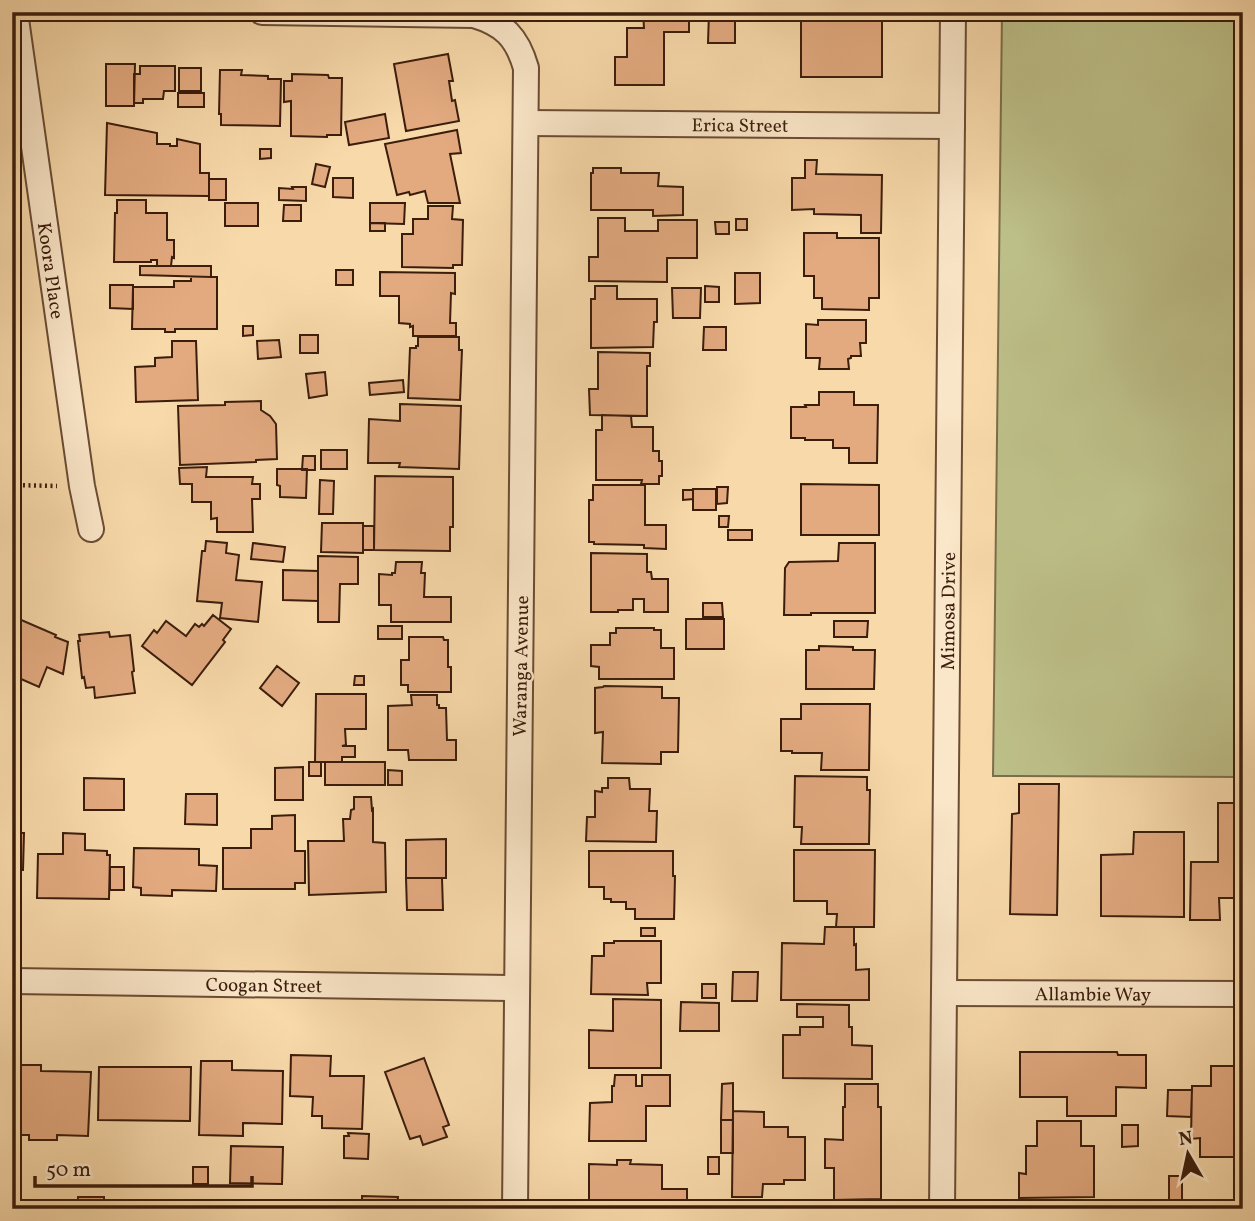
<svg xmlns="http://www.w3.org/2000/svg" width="1255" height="1221" viewBox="0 0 1255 1221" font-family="Vollkorn,serif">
<rect width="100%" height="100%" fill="#f8d9aa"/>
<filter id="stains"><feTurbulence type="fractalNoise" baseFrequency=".00286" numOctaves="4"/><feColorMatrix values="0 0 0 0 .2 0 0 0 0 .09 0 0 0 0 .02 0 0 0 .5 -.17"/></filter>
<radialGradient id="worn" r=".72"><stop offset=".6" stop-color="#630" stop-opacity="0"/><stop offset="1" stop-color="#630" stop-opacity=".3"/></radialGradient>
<!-- green -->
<path fill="#bdbf88" stroke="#7c6e4a" stroke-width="2" d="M1002,12h241v765l-250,-1z"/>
<!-- building -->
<path fill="#e3aa80" stroke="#3b1d0c" stroke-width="2" d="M643,12h46v20h-25v53h-49v-28h12v-29h17z
M709,12h26v31h-27z
M801,19h81v58h-81z
M448,54l5,27h-4l3,20 3,-1 4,21 -53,10 -12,-67z
M106,64h29l-1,42h-28z
M140,66h35v25h-11l-1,8h-20v4h-9v-29h6z
M179,68h22v23h-22z
M220,70h22l-1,5 27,1v3h13l-1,47 -59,-1v-11h-2z
M292,74l36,1 1,3h13l-1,57h-14v2l-36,-1v-35l-7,1v-21h8z
M178,93h26v14h-26z
M385,114l4,24 -40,7 -4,-23z
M107,123l50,10v11h13v2h7v-7l23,5v29h9v23l-104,-1z
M457,130l4,23 -11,1 10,49h-32l-3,-12 -15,4 -1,-3 -12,3 -12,-51z
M260,149h11v9l-11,1z
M805,160h12l-1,14 66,1 -1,58h-20v-18l-47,-1v-5l-22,1v-32h13z
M316,164l14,3 -5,20 -13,-3z
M593,168h28v5h38l-1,13 25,1v28l-30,1v-6h-62v-37h2z
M333,178h20v20l-20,-1z
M209,179h17v21h-17z
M292,187h14v14l-27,-1v-12l14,1z
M117,200h29v13h21v27h7v18l-2,-1 -1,9h-14v-6h-6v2h-37l1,-49h2z
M225,203h33v23h-33z
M370,203h35l-1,21 -34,-1z
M284,205h17v16h-18z
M428,206h25l-1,13 11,1 -1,45h-9v3l-51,-1v-33h11v-15h15z
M598,218h27v13h33v-11h39v38h-30v24l-78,-1v-24h9z
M736,219h11v11h-11z
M715,222h14v12h-13z
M370,223h15v8h-15z
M804,233h33v5h42v60h-10v12l-47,-1v-11h-8v-22h-10z
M140,266h71v11l-71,-2z
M336,270h17v15h-17z
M380,272l75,1v21l-4,-1 -1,30h6v13h-43v-10l-3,1v-3l-11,-1v-27h-19z
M735,273h25v30l-25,1z
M191,277h26v52h-42v3h-10v-3h-33l1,-42h41v-6h17z
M110,285h23v24l-23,-1z
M595,286h22v13h40v23h-3l-1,25 -62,1v-49h4z
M705,286l14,1v15h-14z
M672,288h29l-1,30h-27z
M818,320h48v23h-6l1,13h-10v2l-3,1 1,10h-30l1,-11h-14v-34l12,1z
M243,326h10v9l-10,1z
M704,327h22v23h-23z
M300,335h18v18h-18z
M418,337h41v13h3l-2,50 -52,-2 2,-50h6v-2h2z
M279,340l2,17 -23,2 -1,-18z
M172,341h24l2,59 -62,2 -1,-35 20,-1v-8l17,-1z
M598,352l52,1v13h-3v50l-57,-1 -1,-26h9z
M325,372l2,23 -18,3 -3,-24z
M403,380l1,12 -34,3 -1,-12z
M819,392h35v13h24l-1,58h-28v-15h-16v-8h-28v-2h-14v-31h15l-1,-2h14z
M261,401v9l9,6 6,8 1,35 -21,1v2l-76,3 -2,-59 47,-1v-3z
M400,404l61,2 -2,63 -60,-2 1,-4h-32l1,-44 31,2z
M602,415l29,1 1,11h21v24h6v10h3v15h-3v8h-18l1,-4h-46v-50h6z
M321,450h26v19h-26z
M303,456h12v14h-13z
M207,467l-1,10h47l-1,7h8v15h-8l1,33h-36v-14l-6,1v-17h-19v-18h-12l-1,-16z
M277,469h30l-1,29 -26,-1v-11l-3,-1z
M375,476l78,1v50h-3v24l-76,-1z
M320,480l14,1 -1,33h-14z
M801,484l78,1v50h-78z
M593,485h52v40h21v24l-22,-1v-3l-50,-1v-2h-5v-42h4z
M717,487h11l-1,16 -10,1z
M693,489h23v21h-23z
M683,490h10v9l-10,1z
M719,516h10l-1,11h-9z
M322,523h41v30l-42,-1z
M363,526h11v24h-11z
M728,530h24v10h-24z
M206,541l21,2 -1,10 13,2 -3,25 26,2 -4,40 -38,-4 2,-15 -25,-2 5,-50h3z
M253,543l32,4 -2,15 -32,-3z
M839,543h36v70h-64v2h-27l1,-47 4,-6 49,-1z
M591,553l56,1v18h4l1,7h16v33h-24v-13h-11v11h-15v2h-27z
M318,556l40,1v27h-18l-1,38h-21z
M396,562h26l-1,11h4l-1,24h27v25h-60v-17h-12v-31l13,1v-2h3z
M283,570l35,1v30l-35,-1z
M703,603h19l1,14h-20z
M213,615l18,14 -8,11 2,2 -33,43 -50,-39 12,-16 3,3 9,-12 20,15 9,-12 4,3 3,-3 2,2z
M12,616l44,19 -1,2 13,5 -5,32 -16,-7 -8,20 -27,-12z
M686,619h38v30h-38z
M834,621h34l-1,16h-33z
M378,626h24v13h-24z
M616,628h38v2h7v18h13v31h-75v-12l-8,-1v-21h19v-12h6z
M109,632l1,5 20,-2 4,36 -2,1 3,21 -40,5 -1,-11 -8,1 -2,-11 -2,1 -4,-37h2l-1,-6z
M409,637h34l1,3h4v27h3v25h-43v-7h-7v-25h8z
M819,646l34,1v3h22l-1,39h-68v-39h13z
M277,666l22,17 -17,23 -22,-18z
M355,676h9v9h-10z
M604,686l58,1v11h17l-1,54h-17v12l-59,-1 1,-31 -8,1v-45l8,-1z
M316,694h50v35h-21l1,16 -4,1h13v11h-13v5h-27z
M411,695h26v10h2v3h7l1,32h9v20h-47l-1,-10h-20v-44l24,-1z
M801,704h69l-1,66h-48l1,-17h-30v-2h-11v-32h20z
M309,762h12v14h-12z
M325,762h60v23h-60z
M303,767v33h-28v-32z
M388,770l14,1v14h-14z
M795,776l72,1v13h3l-1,54h-68l1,-17h-8z
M84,778l40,1v31h-40z
M608,778h21l1,11h20l-1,22h8l-1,31 -70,-1 1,-24h8v-26l7,1v-4h6z
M1019,784h40l-2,131 -47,-1 2,-100 7,-1z
M186,794h31v31l-32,-1z
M354,797h17l1,13 1,-1v33l12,1 1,49 -77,3 -1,-54h36l-1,-22h7l1,-9 3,-1z
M1218,803h25v95h-24l1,22h-30l1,-58h27z
M295,815v36h10v32h-10v6h-72v-41h28v-19h21v-13z
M1134,832h50v85l-83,-1v-61l32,-1z
M12,833h12l-1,37h-4v25h-7z
M63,833l22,1v16l22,1v4h3l-1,44 -72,-1 1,-44h25z
M446,839v39h-40v-38z
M134,848l65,1v16l18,1 -1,25 -44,-1v6l-31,-1v-7l-8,-1z
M794,850h81l-1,77h-38l1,-13h-10v-13h-33z
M589,851h84v25h2l-1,43h-39v-10h-9v-7h-15v-3h-7v-12h-15z
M110,867h14v23h-14z
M406,878h36l1,32h-36z
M825,927h29v18l2,-1v26l13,-1v31h-88l1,-57 42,1z
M641,928h14v8h-14z
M614,941h47v42h-14l1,12 -57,-1 1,-38h12v-13h10z
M733,972h25l-1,29h-25z
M702,984h14v14h-14z
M613,999l48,1v68h-72v-38l24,1z
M681,1002l38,1v28h-39z
M797,1004l52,1v22h3v18l20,1v33l-89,-1v-43h17v-8h23v-10h-26z
M1020,1052h97l1,3h28v33l-30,-1v29h-49v-19h-47z
M291,1055l40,1 -1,20h34l-2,53 -40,-1v-12h-10l1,-19 -23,-1z
M424,1058l25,67 -6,2 4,10 -24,8 -3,-9 -10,3 -25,-67z
M201,1061h31v9l51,1 -1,53 -39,-1v13l-44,-1z
M12,1065h29v6l50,1 -3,64 -31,-1v5h-28v-5h-17z
M1211,1066h31v91h-42v-19l-9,1 1,-53h19z
M99,1067h92l-1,54 -92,-1z
M615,1075h21v11h6v-11h28v31h-24v35h-57l1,-38 22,-1v-16h2z
M733,1083v37h-12l1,-36z
M845,1084h33v23h3v92l-47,1v-32h-9v-29l18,1v-33h2z
M1168,1090h24l-1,27 -24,-1z
M733,1111l31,1v15h24v10h17v43h-21v4h-21l-1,13h-30z
M721,1120h12v33h-12z
M1037,1121h44v25h13v51l-75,1v-25l7,1v-28h11z
M1122,1125h16v21l-16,1z
M348,1133l21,1 -1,25 -24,-1v-22h5z
M231,1146l52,1 -1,37 -52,-1z
M708,1157h11v17h-11z
M617,1160h14l-1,4 32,1v24h25v20h-28l1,-3h-71v-42l28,1z
M193,1167h15v17h-15z
M1169,1176h13v26h-13z
M362,1196l36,1 -1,12h-35z
M78,1197h26v12h-26z
M256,1204l64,3v2h-64z"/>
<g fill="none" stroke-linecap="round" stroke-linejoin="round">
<!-- minor casing -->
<g stroke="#6a4c34" stroke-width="28">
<g id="minor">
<path id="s1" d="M15,12l67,474 9,43"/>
<path d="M262,12l212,3c30,9 43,22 52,53l-11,1141"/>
<path id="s2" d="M526,123l426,3"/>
<path id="s3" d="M12,981l505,7"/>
<path id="s4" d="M944,993l299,1"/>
<path id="s5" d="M942,1209l11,-1197"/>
</g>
</g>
<!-- path -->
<path stroke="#3b1d0c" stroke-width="4.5" stroke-dasharray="2 3.5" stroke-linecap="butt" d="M12,485l45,1"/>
<!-- minor -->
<use href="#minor" stroke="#fae6c8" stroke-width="24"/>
</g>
<g text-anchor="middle" stroke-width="5" stroke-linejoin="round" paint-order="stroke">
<!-- street labels -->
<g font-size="19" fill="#3b1d0c" stroke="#fae6c8">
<text dy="7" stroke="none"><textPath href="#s2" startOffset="214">Erica Street</textPath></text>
<text dy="7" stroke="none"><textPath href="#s1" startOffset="261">Koora Place</textPath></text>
<text dy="7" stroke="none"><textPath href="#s5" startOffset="598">Mimosa Drive</textPath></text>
<text transform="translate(520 666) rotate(-89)" y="7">Waranga Avenue</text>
<text dy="7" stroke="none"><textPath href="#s3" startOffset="252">Coogan Street</textPath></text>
<text dy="7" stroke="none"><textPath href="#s4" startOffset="149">Allambie Way</textPath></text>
</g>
</g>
<!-- margin -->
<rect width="1255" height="1221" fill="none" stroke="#f8d9aa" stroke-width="42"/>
<rect x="14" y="14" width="1227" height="1193" fill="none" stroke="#3b1d0c" stroke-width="3.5"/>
<rect x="21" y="21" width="1213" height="1179" fill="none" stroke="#3b1d0c" stroke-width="2"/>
<!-- north arrow -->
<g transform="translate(1188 1154) rotate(351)" stroke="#fae6c8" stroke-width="5" paint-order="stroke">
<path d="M0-5L12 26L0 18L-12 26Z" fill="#3b1d0c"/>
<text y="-10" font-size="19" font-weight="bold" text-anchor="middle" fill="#3b1d0c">N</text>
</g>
<!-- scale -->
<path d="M35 1176v10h217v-10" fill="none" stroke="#3b1d0c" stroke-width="3.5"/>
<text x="46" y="1176" font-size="21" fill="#3b1d0c" stroke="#fae6c8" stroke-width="5" paint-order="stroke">50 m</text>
<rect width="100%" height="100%" filter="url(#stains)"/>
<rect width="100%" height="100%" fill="url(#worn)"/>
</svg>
